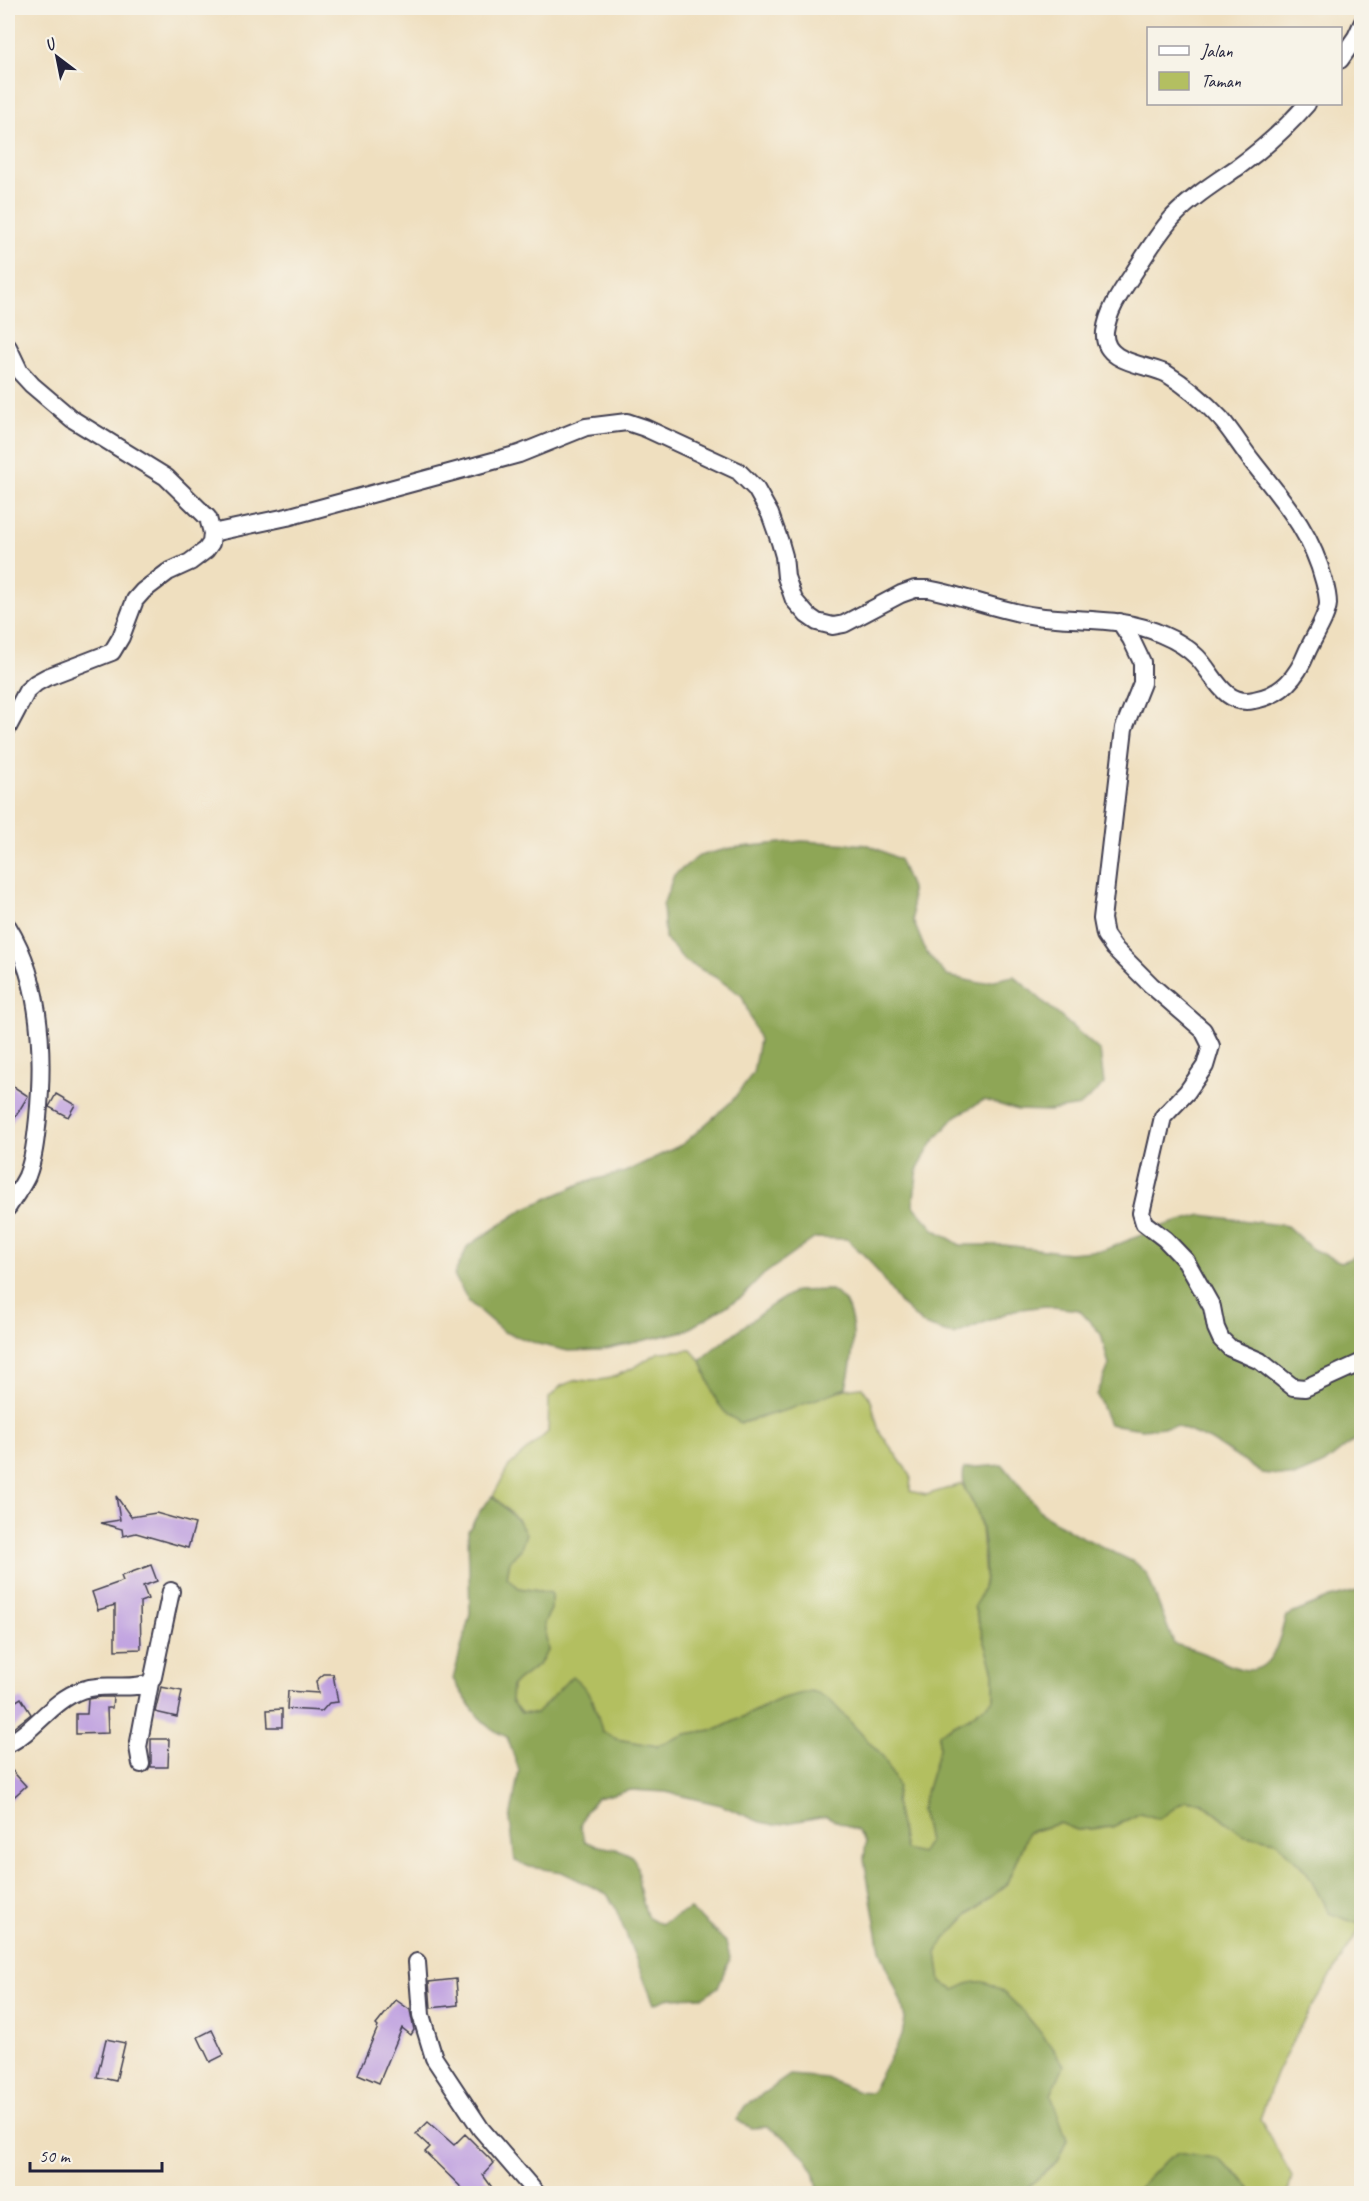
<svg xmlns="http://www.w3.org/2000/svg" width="1369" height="2201" viewBox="0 0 1369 2201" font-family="Caveat,sans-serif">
<rect width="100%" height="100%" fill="#f7f3e8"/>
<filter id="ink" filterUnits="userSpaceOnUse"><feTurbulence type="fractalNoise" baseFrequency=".0167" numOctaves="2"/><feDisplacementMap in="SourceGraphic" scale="12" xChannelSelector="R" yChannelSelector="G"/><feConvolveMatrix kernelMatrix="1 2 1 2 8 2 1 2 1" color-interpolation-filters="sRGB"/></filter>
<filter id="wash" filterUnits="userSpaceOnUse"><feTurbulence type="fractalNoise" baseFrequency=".008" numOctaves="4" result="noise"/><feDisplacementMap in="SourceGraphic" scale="24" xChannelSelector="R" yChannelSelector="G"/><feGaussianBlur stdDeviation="1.35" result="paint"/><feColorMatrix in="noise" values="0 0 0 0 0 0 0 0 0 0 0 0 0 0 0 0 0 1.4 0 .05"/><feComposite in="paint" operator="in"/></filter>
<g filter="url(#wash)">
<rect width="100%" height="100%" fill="#efdfbf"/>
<!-- green -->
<path fill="#b3bf61" stroke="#6a704e" stroke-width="1.5" d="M691,1350l10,11 16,41 24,21c40,-8 83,-34 121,-36l9,13 8,31 32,45 -1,15 16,4 36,-11 16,29 3,15 4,48 -3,17 -8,14 20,65v27l-26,19 -29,15v16l-18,60 7,32 -7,14 -16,-5 -10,-48 3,-16 -118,-87 -62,30 -32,5 -29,12 -41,-7 -14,-8 -9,-31 -57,14 -15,-1 -10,-12 1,-16 26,-20 10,-14 -4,-28 7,-14v-16l-32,-5 -12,-11 3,-17 11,-11 -3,-29 -25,-24 16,-30 39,-34 1,-34 12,-12 15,-6 17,1 18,-3 24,-11 24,-15z
M1186,1800l16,3 40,31 34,7 30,30 23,42 33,12 -65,107 -21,42 -16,45 32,57 -4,17h-35c-7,-14 -23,-22 -34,-34l-54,2 -31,32h-107l3,-8 27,-23 10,-22 -17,-45 -80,-112 -15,7 -14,-7 -4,-30 8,-14 23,-24 38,-30 22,-52 32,-10 17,7 35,-3 29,-14 18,6z"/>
<!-- forest -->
<path fill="#8ea657" stroke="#586449" stroke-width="1.5" d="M802,841l67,4 30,14 12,29 2,32 13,32 21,24 33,7 34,-7 86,75 4,33 -24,22 -31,5 -32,-1 -33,-10 -28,16 -23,26 -15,26 -5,37 21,24 26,16h44l65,8 35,-3 62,-25 36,-10 85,11 25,23 29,13 20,-8v181l-37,29 -30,13 -32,-4 -52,-33 -34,-14 -34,3 -33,-5 -12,-29 12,-30 -8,-31 -22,-24 -34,-4 -31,4 -60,25 -30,-10 -24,-22 -30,-42 -23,-22 -32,-1 -52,37 -21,22 -57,34 -84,19 -33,1 -30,-7 -34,-12 -35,-30 -15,-27 14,-29 56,-37 61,-27 40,-10 58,-28 49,-43 21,-28 6,-33 -17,-44 -27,-19 -30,-16 -20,-23 -2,-33 11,-30 25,-19 32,-8z
M831,1290c4,3 11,7 14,12 14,24 7,62 1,86l-56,21 -49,14 -14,-8 -10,-13 -16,-41 12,-12 59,-44 23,-14z
M1003,1465l40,49 33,20 60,29 11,11 27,70c11,3 22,6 31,10 24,10 52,31 69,-2 6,-11 8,-24 12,-36l44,-18 31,-8v335l-32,-12 -23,-42 -30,-30 -34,-7 -39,-31 -17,-3 -27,19 -18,-6 -29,14 -35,3 -17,-7 -32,9 -22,53 -38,30 -23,24 -8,14 4,30 14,7c10,-5 21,-11 32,-7 24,7 63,61 77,82l-13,30 16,45 -10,22 -27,23 -3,8h-208l-5,-21 -9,-15 -24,-22 -14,-8 -16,1 -15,-8 9,-14 45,-31 36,3 30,13 15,1 31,-57 3,-16 -3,-15 -22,-54 -16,-91 2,-17 -9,-12 -31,-14 -50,9 -16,-3 -39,-17 -55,-13 -35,-2 -34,8 -11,13 -6,15 5,15c14,7 18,5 31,8 23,6 21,16 23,35 1,11 5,22 8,32l14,8 29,-15 36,33 4,16 -12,29 -15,10 -34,1 -15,6 -39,-97 -8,-13 -45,-22 -32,-5 -15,-6 -5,-41 9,-50 -12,-33c-28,-12 -38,-33 -54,-58l17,-65 -2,-83 14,-23 11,-12 25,25 8,12 -5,16 -11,11 -3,17 12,11 32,5v16l-7,14 4,28 -10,14 -26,20 -1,16 10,12 15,1 36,-38c21,16 23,31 30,55l14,8 41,7 29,-12 32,-5 62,-30 31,-8 18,8 55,59 14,28 -3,16 10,48 15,4 8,-13 -7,-32 18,-60v-16l29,-15 26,-19v-27l-20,-66c6,-9 11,-18 11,-30 1,-16 -2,-51 -8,-65 -9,-19 -16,-21 -13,-43z
M1179,2152l40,7c11,12 27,20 34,34h-119l31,-32z"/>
<g id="blocks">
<!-- building -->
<path fill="#bd9ee0" d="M8,1083l20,13 -20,33z
M56,1094l19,11 -7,12 -19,-10z
M116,1496l15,21 25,-4 39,11 -7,24 -52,-15 -13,3 -1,-7 -21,-6 19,-3z
M151,1565l6,16 -14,5 5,13 -8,3 1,47 -26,1v-45l-17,5 -6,-18 31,-11 -2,-5z
M324,1674h9l5,28 -9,1 -7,8 -35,-2 1,-18 30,2 -2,-12z
M161,1687l21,4 -5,26 -22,-5z
M100,1697h13l-1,11h-5l1,25 -32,1v-20h11l1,-15z
M21,1698l10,16 -23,18v-26z
M282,1709v18h-14l-1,-17z
M151,1739h18l-1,28h-17z
M8,1766l18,20 -18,16z
M456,1979l2,26 -27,3 -2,-26z
M396,2000l14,10 4,20 -3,5 -9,-7 -23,55 -21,-9 20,-47 -2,-2z
M212,2030l12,25 -14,7 -12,-25z
M106,2039l19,4 -9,38 -19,-4z
M428,2122l26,23 11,-11 29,29 -11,12 13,18h-29l-42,-41 5,-5 -14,-13z"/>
</g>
</g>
<g filter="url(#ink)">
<use href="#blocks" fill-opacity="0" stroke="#413e4f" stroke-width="1.5"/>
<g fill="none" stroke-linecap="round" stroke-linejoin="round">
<!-- minor casing -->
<g stroke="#413e4f" stroke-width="20">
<path id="minor" d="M1340,60l16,-23 6,-13
M8,347l12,25 12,13 40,34 94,58 42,41 4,15 -1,10 -5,7 -16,12 -22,10 -25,19 -8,9 -14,37 -9,15 -65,25 -11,6 -9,8 -19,36
M212,533l75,-16 232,-63 67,-27 41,-5 18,6 93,43 18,18 14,25 10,28 4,14 2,21 8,23 13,15 10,7 16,4 11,-2 57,-30 14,-5h13c37,7 71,22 108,27 42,6 88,0 127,19 12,5 25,13 34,22 17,17 27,50 57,43 28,-5 43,-23 53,-48 6,-14 20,-35 21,-48 0,-8 -2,-16 -4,-23 -13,-50 -41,-80 -72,-120 -10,-13 -20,-29 -31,-42 -16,-17 -34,-33 -54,-45 -19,-10 -65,-10 -62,-42 3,-22 16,-40 28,-58 12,-19 25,-40 40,-57 19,-20 43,-35 65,-50 25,-18 49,-40 69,-63
M1120,622l11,17 11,23v21l-18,45 -22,191 3,16 9,13 37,37 52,45 8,16 -6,20 -18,26 -24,25 -22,96 3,10 21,16 21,22 26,46 4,21 5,11 9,9 30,13 33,26 12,1 57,-26
M8,927c34,55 36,128 30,191 -2,19 -4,40 -11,58 -5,11 -13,21 -19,31
M8,1744c27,-13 44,-44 74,-54 23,-8 46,1 68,-7l3,-6 18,-86
M141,1764l-3,-17 12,-64
M417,1962l4,53 13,43 47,71 56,65"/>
</g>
<!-- minor -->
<use href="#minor" stroke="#fff" stroke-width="16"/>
</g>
</g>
<!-- margin -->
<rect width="1369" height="2201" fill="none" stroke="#f7f3e8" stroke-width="30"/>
<!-- legend -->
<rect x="1147" y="27" width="195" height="78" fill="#f7f3e8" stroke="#a29fa3" stroke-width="1.5"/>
<rect x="1159" y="46" width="30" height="9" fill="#ffffff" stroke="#a29fa3" stroke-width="1.5"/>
<text x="1201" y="57" font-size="18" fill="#22223b">Jalan</text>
<rect x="1159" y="72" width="30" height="18" fill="#b3bf61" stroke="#a29fa3" stroke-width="1.5"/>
<text x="1201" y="87" font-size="18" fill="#22223b">Taman</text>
<!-- north arrow -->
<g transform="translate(57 57) rotate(328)" stroke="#f7f3e8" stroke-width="4.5" paint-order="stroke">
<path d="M0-4.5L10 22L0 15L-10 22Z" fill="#22223b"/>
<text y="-9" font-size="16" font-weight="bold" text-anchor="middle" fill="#22223b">U</text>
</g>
<!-- scale -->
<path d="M30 2162v9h132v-9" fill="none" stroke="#22223b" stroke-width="3"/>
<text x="39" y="2162" font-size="18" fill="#22223b" stroke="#f7f3e8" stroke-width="4.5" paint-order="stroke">50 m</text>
</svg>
